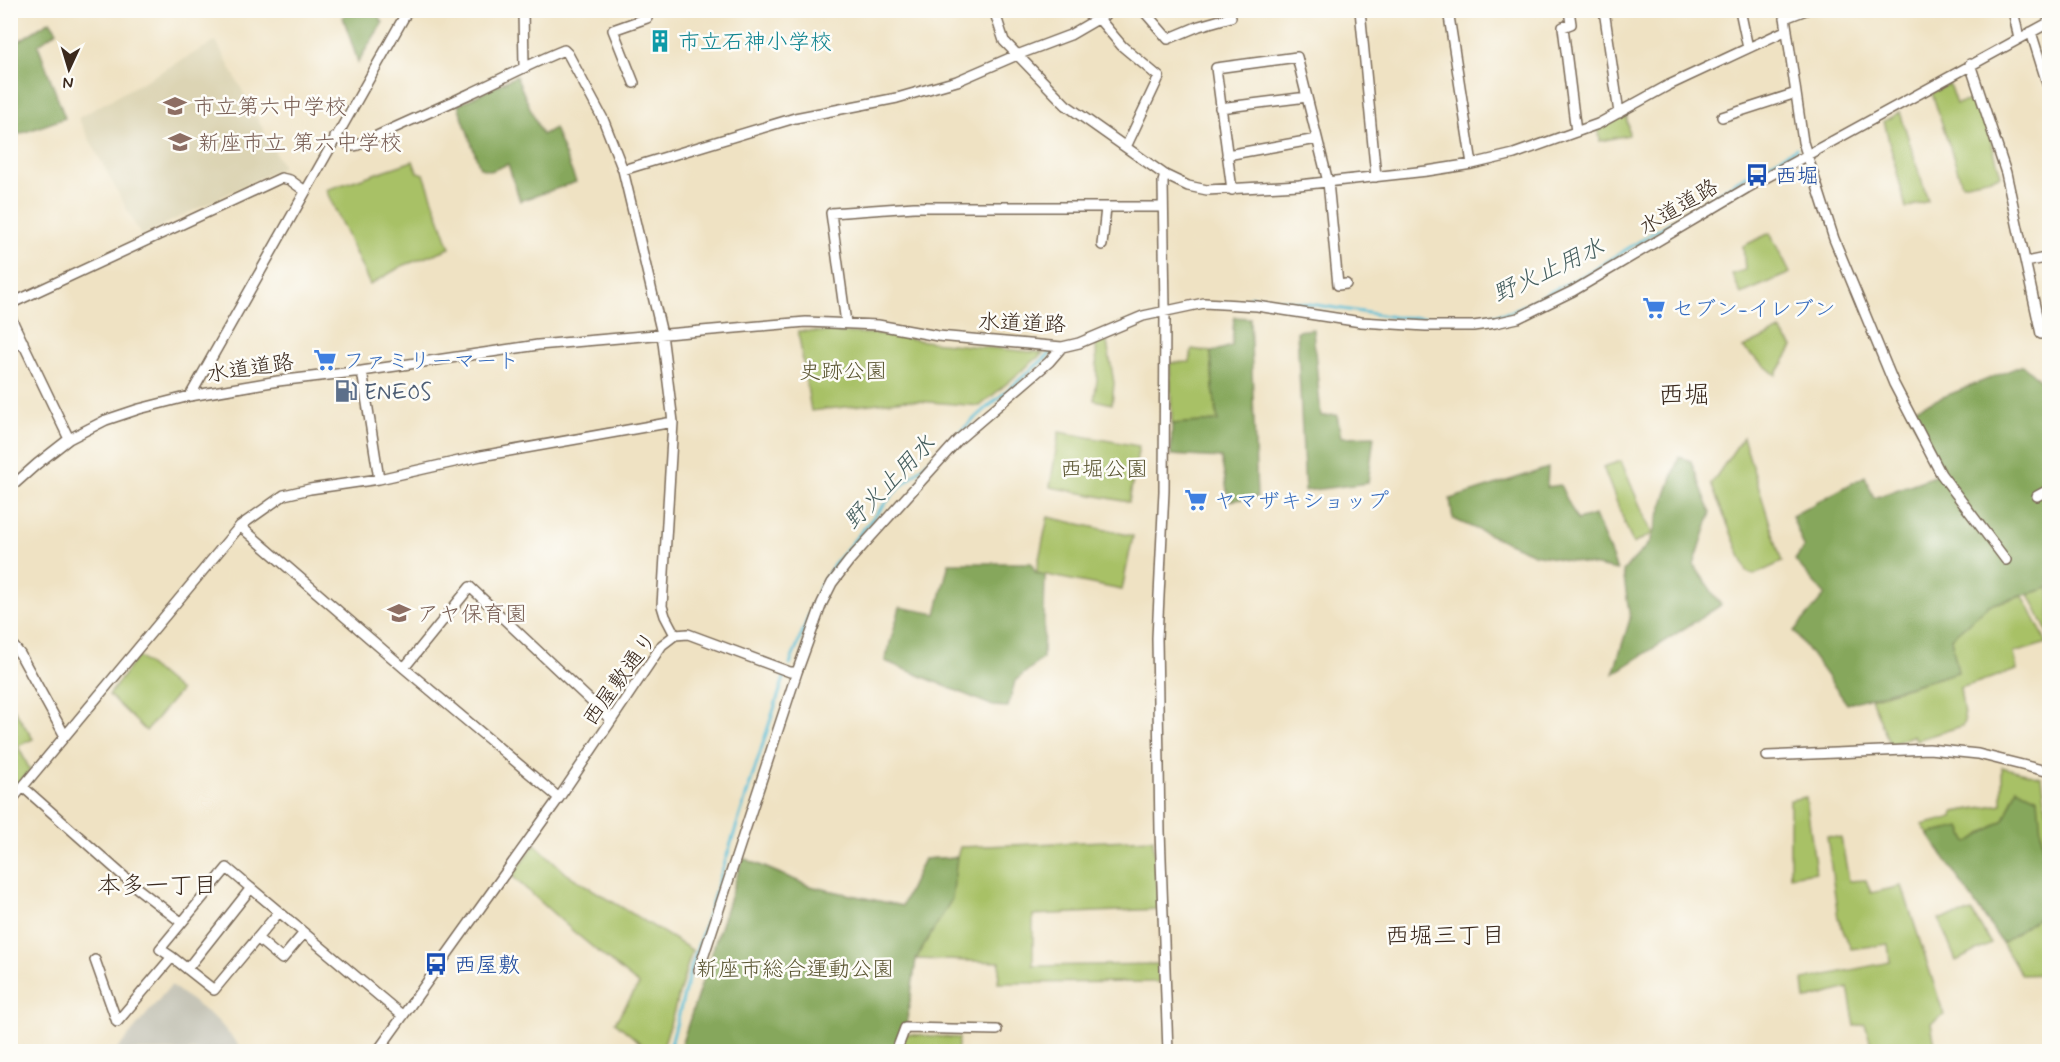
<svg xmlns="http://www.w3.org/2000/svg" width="2060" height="1062" viewBox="0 0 2060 1062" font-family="Mynerve,'Klee One',sans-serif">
<rect width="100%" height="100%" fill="#fdfcf7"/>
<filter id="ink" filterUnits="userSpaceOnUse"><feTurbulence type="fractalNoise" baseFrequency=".0167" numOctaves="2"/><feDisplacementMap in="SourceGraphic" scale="12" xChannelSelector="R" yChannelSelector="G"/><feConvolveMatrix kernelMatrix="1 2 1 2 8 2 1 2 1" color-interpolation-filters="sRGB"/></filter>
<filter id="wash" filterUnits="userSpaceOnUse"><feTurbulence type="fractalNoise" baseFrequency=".008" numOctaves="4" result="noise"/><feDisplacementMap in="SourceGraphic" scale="24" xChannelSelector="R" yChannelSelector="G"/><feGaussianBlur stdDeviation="1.35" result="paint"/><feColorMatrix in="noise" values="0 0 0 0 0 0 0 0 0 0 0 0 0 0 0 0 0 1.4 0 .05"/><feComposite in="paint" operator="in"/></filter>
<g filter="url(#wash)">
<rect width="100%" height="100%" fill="#efe2c3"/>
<!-- built -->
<path fill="#dcd4b4" d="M216,41l67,126 -142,69 -63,-118z"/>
<!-- industrial -->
<path fill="#c6c5b8" d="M171,985l46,35 27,31h-128z"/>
<!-- green -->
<path fill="#a8c166" stroke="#727642" stroke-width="1.5" d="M1949,84l7,20 23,-6 22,78 -39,8 -30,-91z
M1626,112l3,23 -29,6 -2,-14z
M1900,112l28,89 -22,7 -22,-87z
M413,161l4,11 7,2 26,74 -48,18 -32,19 -44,-95z
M1770,233l20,40 -49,21 -9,-20 13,-4 -2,-24z
M1780,330l13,17 -17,28 -33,-27z
M798,331l84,3 49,8 112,11 -63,53 -75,-6 -94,11z
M1103,339l4,3 7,41 -2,21 -18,-4 3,-20 -1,-37z
M1192,349l19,3 2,36 5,33 -46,3 -2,-61 20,-1z
M1059,432l80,14 -10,56 -79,-15z
M1743,437l39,125 -28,13 -7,-3 -36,-88z
M1621,461l31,73 -19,10 -30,-77z
M1048,517l85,19 -11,54 -86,-17z
M2049,588h1l-1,48 -20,-42z
M2023,596l24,47 -33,10 3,17 -57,18 5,34 -3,4 -46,14 -2,-5 -24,10 -19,-47 87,-26 -8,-34 39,-33z
M138,656l42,35 -34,40 -37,-36z
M10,703l23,36 -15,7 12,24 -14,17 -5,-8z
M2002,767l40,10 8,60 -1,137 -28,1 -19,-32 46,-32 -31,-123 -13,32 -36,23 -7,-16 -33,7 -6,-9 31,-8 1,-5 48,-8z
M1806,797l10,75 -26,4v-76z
M1827,836l14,2 8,43 17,-1 5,13 31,-7 42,129 -13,8 5,28h-63l-8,-27 -10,2 -7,-38 -43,12 -2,-20 87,-18 -2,-18 -37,5 -13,-31z
M1153,839l6,70 -126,6v51l125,-2 1,18 -161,1 2,-21 -84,-3 -11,75 54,4 -2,13 -278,1 64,-194 66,28 93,20 22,-47 33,-2 3,-10z
M535,844l32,30 125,76 -30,101h-12l-35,-29 24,-37 -65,-53 -62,-56z
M1972,912l19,32 -35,17 -17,-42z"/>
<!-- forest -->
<path fill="#86a75b" stroke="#60683c" stroke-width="1.5" d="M349,11h25l9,11 -25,40 -15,-45z
M50,21l7,10 -19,14 27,73 -54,19v-91z
M516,76l26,59 12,-7 22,54 -56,19 -12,-37 -17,7 -11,-3 -22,-63z
M1234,317l16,1 7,179 -28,4 -8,-43 -50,-3 1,-31 46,-3 -5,-33 -2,-36 21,-6z
M1313,329l8,87 16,-1 4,22 33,-1 -6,47 -63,8 -8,-160z
M2023,365l26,23v200l-60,17 -38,33 7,34 -111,32 -53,-73 31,-36 -30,-35 9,-13 -12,-31 73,-40 9,22 66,-24 -32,-63z
M1679,457l12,4 20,52 -17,52 27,40 -108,69 17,-55 -7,-48 27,-29z
M1548,468l-1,19 13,-2 17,35 18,-5 22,55 -83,-16 -81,-35 -3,-20z
M949,563h82l5,10 9,2 -2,83 -28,23 -7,26 -15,-1 -108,-45 15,-54 36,7z
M2017,788l21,10 10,113 -46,32 -74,-109 33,-7 7,16 36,-23z
M957,857l-5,42 -36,60 -11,75 -5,17 -221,1 64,-194 66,28 93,20 22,-47z"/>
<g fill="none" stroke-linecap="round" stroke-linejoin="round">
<!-- stream -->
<path stroke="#58bed6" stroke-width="3" d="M1250,297l41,4 103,16 82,2 34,-7 80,-40 149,-92 58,-32
M790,664l29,-75 16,-26 59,-70 80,-74 78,-67
M669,1052l22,-84 93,-290"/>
</g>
</g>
<g filter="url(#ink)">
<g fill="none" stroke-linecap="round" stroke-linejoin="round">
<!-- minor casing -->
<g stroke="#7a6a58" stroke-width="12">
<path id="minor" d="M523,10l1,56
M994,10l10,31 62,64 99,70 23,11 19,4 92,-5 128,-14 45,-7 42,-10 84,-30 69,-38 120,-56
M1143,10l25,29 31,-13 32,-9 -3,-7
M1360,10l16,167
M1448,10l24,154
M1569,10l2,14 -8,3 13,105
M1604,10l15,103
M1740,10l8,38
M1784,10l19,132 31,97 60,145 47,90 65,86
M2013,10l6,29
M1785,18l21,-8
M1099,19l23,27 37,31 -33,70
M2031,32l19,61
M1970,64l36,109 35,161 9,-2
M634,83l-21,-53 34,-12 -2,-8
M1220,108l87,-11
M1722,117l74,-24
M335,137l18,9 5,-1c36,-18 73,-33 109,-50 33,-15 62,-31 97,-45l4,4 35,65 20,51 39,164 11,88 -11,184 3,10 10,19
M1227,155l90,-16
M623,170l172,-52 102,-20 60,-17 60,-26 53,-20 43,-25
M1165,175l-2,7 2,128 -1,181 -7,147 3,193 8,221
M1232,190l-16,-122 81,-11 31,125 10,103 8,-1
M1102,245l4,-37
M2026,262l24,-5
M10,304l271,-126 9,2 15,11
M10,316l59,123
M846,323l-15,-110 83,-6h249
M10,348l13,-6
M362,371l17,108
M190,396l218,-386
M10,488l27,-24 32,-25 37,-19 33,-11 51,-13 88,-15 84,-10 176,-26 268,-23 72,3 60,11 124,11 17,-4 64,-27 61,-13 53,3 104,16 65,4h47l22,-3 23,-5 55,-27 174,-103 303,-166
M2037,496l13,-7
M240,526l164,142 155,130
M10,642l10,12 45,82
M404,668l66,-81 141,133
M1767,756l162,-7 49,5 72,18
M23,787l114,101 44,34
M10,802l230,-276 44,-31 26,-6 69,-10 102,-23 192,-34
M257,938l25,21 22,-26
M172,957l42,33 65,-78
M95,960l22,62 55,-65 -12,-8 67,-81 176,148
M187,969l64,-81
M699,970l98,-298
M377,1052l182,-254 103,-153 13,-10 13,-1 102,38h7l25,-69 10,-20 17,-22 109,-121 91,-78 13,-15
M896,1052l9,-24 92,2"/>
</g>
<!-- minor -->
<use href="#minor" stroke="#fff" stroke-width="9"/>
</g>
</g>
<!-- icons -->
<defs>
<g id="building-bare" transform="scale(1.8)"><path d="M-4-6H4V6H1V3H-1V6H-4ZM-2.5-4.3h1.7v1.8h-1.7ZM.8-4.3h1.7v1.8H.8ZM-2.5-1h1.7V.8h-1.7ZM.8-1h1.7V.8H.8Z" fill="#0f9aa8" stroke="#fdfcf7" stroke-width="2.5" paint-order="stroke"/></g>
<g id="school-bare" transform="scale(1.8)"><path d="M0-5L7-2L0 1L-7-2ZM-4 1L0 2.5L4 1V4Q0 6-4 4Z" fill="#8d6e63" stroke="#fdfcf7" stroke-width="2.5" paint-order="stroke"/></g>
<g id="bus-bare" transform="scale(1.8)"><path d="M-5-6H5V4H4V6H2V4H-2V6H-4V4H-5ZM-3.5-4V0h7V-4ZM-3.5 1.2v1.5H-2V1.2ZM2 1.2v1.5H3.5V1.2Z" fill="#1a4fb4" stroke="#fdfcf7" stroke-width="2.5" paint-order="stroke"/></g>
<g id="supermarket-bare" transform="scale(1.8)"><path d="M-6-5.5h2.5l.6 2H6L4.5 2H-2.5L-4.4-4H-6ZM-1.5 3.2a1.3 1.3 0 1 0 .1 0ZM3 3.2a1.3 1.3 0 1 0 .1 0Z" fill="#3f7fe0" stroke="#fdfcf7" stroke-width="2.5" paint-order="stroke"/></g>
<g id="fuel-bare" transform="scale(1.8)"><path d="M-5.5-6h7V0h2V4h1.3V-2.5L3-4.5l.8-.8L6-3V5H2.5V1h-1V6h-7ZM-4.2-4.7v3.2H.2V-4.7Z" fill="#5c6f8a" stroke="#fdfcf7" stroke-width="2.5" paint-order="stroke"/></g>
</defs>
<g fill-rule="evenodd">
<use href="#building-bare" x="660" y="41"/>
<use href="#school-bare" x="175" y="106"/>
<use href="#school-bare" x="180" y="142"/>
<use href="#bus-bare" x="1757" y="175"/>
<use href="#supermarket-bare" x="1654" y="308"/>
<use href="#supermarket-bare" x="325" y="360"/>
<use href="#fuel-bare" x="346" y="391"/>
<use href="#supermarket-bare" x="1196" y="500"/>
<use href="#school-bare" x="399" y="613"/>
<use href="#bus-bare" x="436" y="964"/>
</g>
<g text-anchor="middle" stroke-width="5" stroke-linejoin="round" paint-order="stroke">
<!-- culture labels -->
<g font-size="22" fill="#0d838f" stroke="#fdfcf7" text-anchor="start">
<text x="678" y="49">市立石神小学校</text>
</g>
<!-- education labels -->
<g font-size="22" fill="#785e54" stroke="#fdfcf7" text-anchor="start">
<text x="193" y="114">市立第六中学校</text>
<text x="198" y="150">新座市立 第六中学校</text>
<text x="417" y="621">アヤ保育園</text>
</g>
<!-- transit labels -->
<g font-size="22" fill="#164399" stroke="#fdfcf7" text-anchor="start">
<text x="1775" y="183">西堀</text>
<text x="454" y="972">西屋敷</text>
</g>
<!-- street labels -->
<g font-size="22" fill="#3b2a1e" stroke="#fdfcf7">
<text transform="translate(1678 206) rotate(-31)" y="8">水道道路</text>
<text transform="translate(1022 322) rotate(2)" y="8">水道道路</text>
<text transform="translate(250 367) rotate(-9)" y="8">水道道路</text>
<text transform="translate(619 678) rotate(-54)" y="8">西屋敷通り</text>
</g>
<!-- shop labels -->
<g font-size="22" fill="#366cbe" stroke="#fdfcf7" text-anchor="start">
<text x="1672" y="316">セブン-イレブン</text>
<text x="343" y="368">ファミリーマート</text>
<text x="1214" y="508">ヤマザキショップ</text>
</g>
<!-- park labels -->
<g font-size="22" fill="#5c5734" stroke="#fdfcf7">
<text x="843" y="378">史跡公園</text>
<text x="1104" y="476">西堀公園</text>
<text x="795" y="976">新座市総合運動公園</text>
</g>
<!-- service labels -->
<g font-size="22" fill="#4e5e75" stroke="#fdfcf7" text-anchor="start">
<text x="364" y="399">ENEOS</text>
</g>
<!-- water labels -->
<g font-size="24" font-style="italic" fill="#455e5e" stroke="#fdfcf7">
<text transform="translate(1548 270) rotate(-25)" y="8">野火止用水</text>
<text transform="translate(889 482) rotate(-46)" y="8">野火止用水</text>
</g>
<!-- neighbourhood labels -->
<g font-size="24" fill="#3b2a1e" stroke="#fdfcf7">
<text x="157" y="893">本多一丁目</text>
<text x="1445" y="943">西堀三丁目</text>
</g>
<!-- quarter labels -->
<g font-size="26" fill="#3b2a1e" stroke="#fdfcf7">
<text x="1684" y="403">西堀</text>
</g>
</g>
<!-- margin -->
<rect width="2060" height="1062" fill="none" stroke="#fdfcf7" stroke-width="36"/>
<!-- north arrow -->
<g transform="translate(69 69) rotate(184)" stroke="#fdfcf7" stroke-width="4.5" paint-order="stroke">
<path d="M0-4.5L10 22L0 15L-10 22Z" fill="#3b2a1e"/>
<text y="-9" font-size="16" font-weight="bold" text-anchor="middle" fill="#3b2a1e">N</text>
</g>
</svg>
